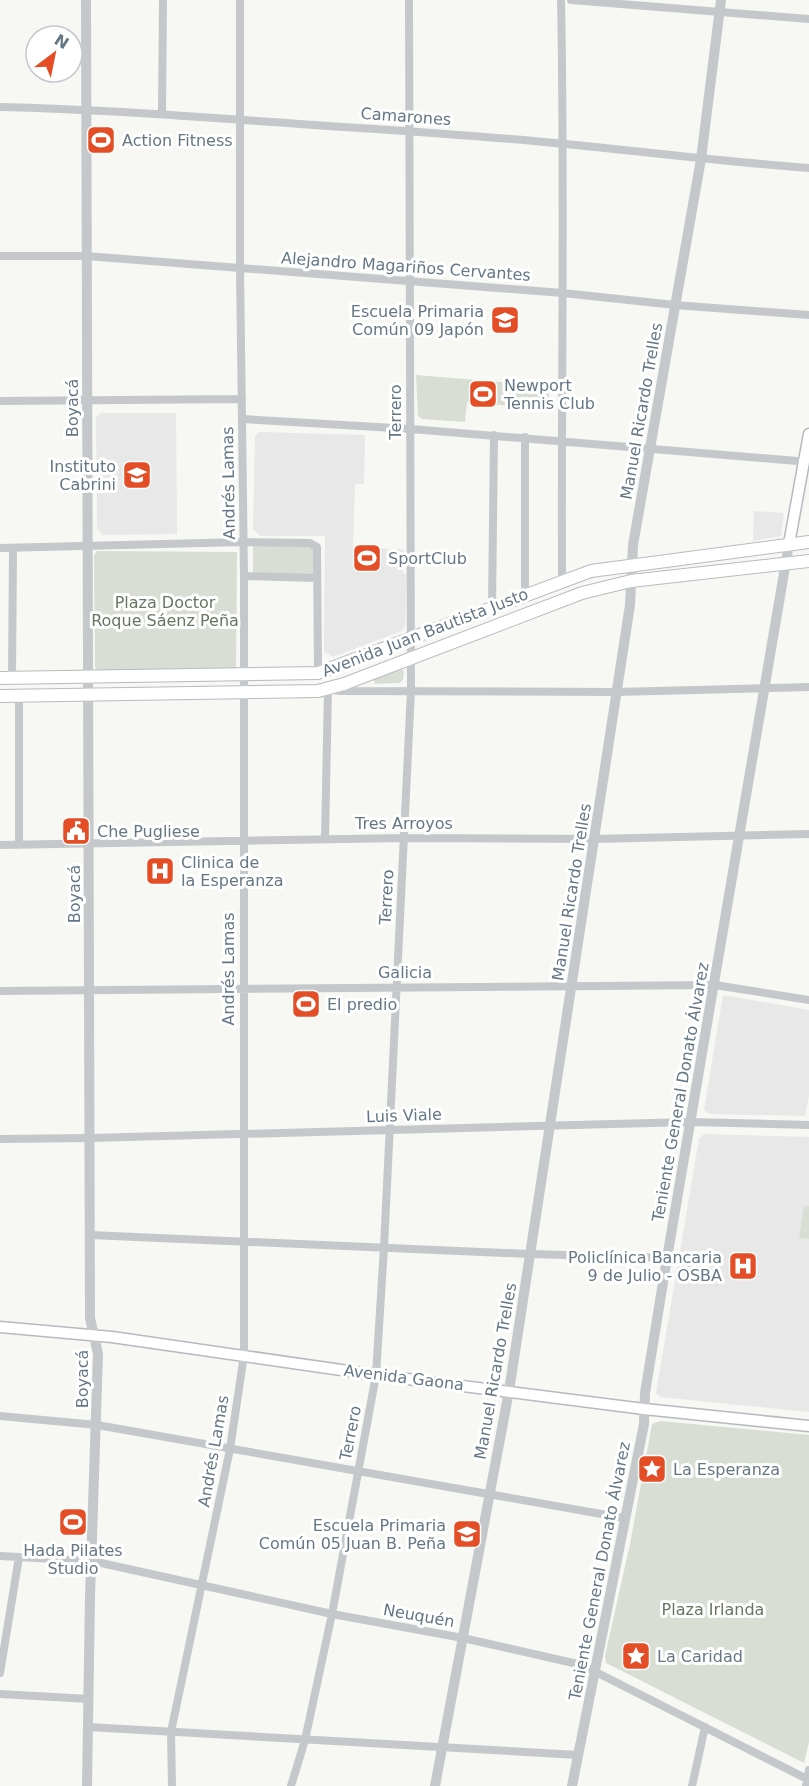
<svg xmlns="http://www.w3.org/2000/svg" width="809" height="1786" viewBox="0 0 809 1786" font-family="'DejaVu Sans',sans-serif">
<rect width="100%" height="100%" fill="#f7f7f3"/>
<!-- built -->
<path fill="#e7e8e7" d="M101,413h75l1,121 -74,1 -6,-6 -1,-112z
M259,432l106,3 -1,49h-9l-2,64 51,1 -1,24 4,1 -2,51 -3,6 -69,26 -9,-6 1,-115h-65l-7,-7 2,-93z
M754,511l30,2 -3,23 -28,5z
M723,995l86,15v85l-4,21 -95,-2 -6,-4z
M704,1134l105,3v275l-149,-15 -4,-4 43,-254z"/>
<!-- green -->
<path fill="#d8ded4" d="M416,375l133,11v23l-82,-7 -2,20 -43,-3 -4,-3z
M253,545h62l1,34h-63z
M97,551l140,1 -1,118 -137,2 -4,-4 -1,-113z
M400,669l4,2 -1,9 -4,3 -24,1 -2,-7z
M804,1206h5v33l-10,-1z
M660,1421l149,14v307l-5,21 -198,-100 -1,-7 25,-112 22,-120z"/>
<g fill="none" stroke-linecap="round" stroke-linejoin="round">
<!-- secondary casing -->
<g stroke="#b4babe" stroke-width="13">
<path id="secondary" d="M789,544l20,-110
M0,1327l112,10 264,38 268,34 165,17"/>
</g>
<!-- primary casing -->
<g stroke="#b7bbbf" stroke-width="14">
<path id="primary" d="M0,678l318,-5 273,-102 218,-29
M0,696l318,-5 26,-7 238,-91 49,-12 178,-20"/>
</g>
<!-- minor -->
<path stroke="#c4c8cb" stroke-width="8" d="M561,0c4,194 0,387 1,581
M571,0l238,19
M0,107c100,2 199,10 299,17 89,6 178,11 266,20 82,8 163,18 244,24
M162,113l1,-113
M0,256h86l477,37 112,12 134,10
M0,401l242,-2
M242,419l169,10 398,33
M525,437v157
M0,548l244,-6 66,1 7,4 1,126
M244,576l73,2
M492,607l2,-172
M12,678l1,-130
M325,839l3,-150 12,2 276,1 193,-5
M0,845l404,-7 190,1 215,-5
M19,845v-149
M0,991l715,-6 94,15
M0,1139l90,-1 600,-16 119,3
M90,1235l440,19 137,4
M0,1416l97,9 527,93
M0,1556l92,5 240,53 131,24 119,27 227,115
M0,1673l19,-116
M0,1694l89,5
M88,1727l490,28
M172,1786l-1,-54 59,-283 14,-94v-779l-4,-308v-268
M291,1786l14,-46 27,-126 44,-239 8,-128 27,-556 -2,-691
M692,1786l13,-59
M806,1786l3,-16"/>
<!-- tertiary -->
<path stroke="#c4c8cb" stroke-width="10" d="M86,0l4,1318 8,36 -8,243 -3,189
M435,1786l74,-395 121,-786 3,-60 68,-386 20,-159
M572,1786l72,-362 1,-31 22,-135 122,-714"/>
<!-- secondary -->
<use href="#secondary" stroke="#fff" stroke-width="10"/>
<!-- primary -->
<use href="#primary" stroke="#fff" stroke-width="12"/>
</g>
<!-- icons -->
<defs>
<g id="stadium-square" transform="scale(1.5)"><rect x="-9" y="-9" width="18" height="18" rx="4" fill="#e44e26" stroke="#fff"/><path d="M0-5a6.5 5 0 1 0 0 10a6.5 5 0 1 0 0-10ZM-3.5-1.8h7v3.6h-7Z" fill="#fff"/></g>
<g id="school-square" transform="scale(1.5)"><rect x="-9" y="-9" width="18" height="18" rx="4" fill="#e44e26" stroke="#fff"/><path d="M0-5L7-2L0 1L-7-2ZM-4 1L0 2.5L4 1V4Q0 6-4 4Z" fill="#fff"/></g>
<g id="civic-square" transform="scale(1.5)"><rect x="-9" y="-9" width="18" height="18" rx="4" fill="#e44e26" stroke="#fff"/><path d="M-.6-6.5H3V-4.5H.6V-3L4-1V1h2V6H-6V1h2V-1L-.6-3ZM-1.2 2.5V6h2.4V2.5Z" fill="#fff"/></g>
<g id="hospital-square" transform="scale(1.5)"><rect x="-9" y="-9" width="18" height="18" rx="4" fill="#e44e26" stroke="#fff"/><path d="M-5-5h3v3.5h4V-5h3V5h-3V1.5h-4V5h-3Z" fill="#fff"/></g>
<g id="sight-square" transform="scale(1.5)"><rect x="-9" y="-9" width="18" height="18" rx="4" fill="#e44e26" stroke="#fff"/><path d="M0-6L1.8-2.2L6-1.7L2.9 1.2L3.7 5.4L0 3.3L-3.7 5.4L-2.9 1.2L-6-1.7L-1.8-2.2Z" fill="#fff"/></g>
</defs>
<g fill-rule="evenodd">
<use href="#stadium-square" x="101" y="140"/>
<use href="#school-square" x="505" y="320"/>
<use href="#stadium-square" x="483" y="394"/>
<use href="#school-square" x="137" y="475"/>
<use href="#stadium-square" x="367" y="558"/>
<use href="#civic-square" x="76" y="831"/>
<use href="#hospital-square" x="160" y="871"/>
<use href="#stadium-square" x="306" y="1004"/>
<use href="#hospital-square" x="743" y="1266"/>
<use href="#sight-square" x="652" y="1469"/>
<use href="#stadium-square" x="73" y="1522"/>
<use href="#school-square" x="467" y="1534"/>
<use href="#sight-square" x="636" y="1656"/>
</g>
<g text-anchor="middle" stroke-width="6" stroke-linejoin="round" paint-order="stroke">
<!-- street labels -->
<g font-size="16" fill="#657785" stroke="#fff">
<text transform="translate(406 116) rotate(4)" y="6">Camarones</text>
<text transform="translate(406 266) rotate(4)" y="6">Alejandro Magariños Cervantes</text>
<text transform="translate(72 408) rotate(-90)" y="6">Boyacá</text>
<text transform="translate(641 411) rotate(-80)" y="6">Manuel Ricardo Trelles</text>
<text transform="translate(395 412) rotate(-90)" y="6">Terrero</text>
<text transform="translate(228 483) rotate(-91)" y="6">Andrés Lamas</text>
<text transform="translate(425 632) rotate(-21)" y="6">Avenida Juan Bautista Justo</text>
<text x="404" y="829">Tres Arroyos</text>
<text transform="translate(571 892) rotate(-81)" y="6">Manuel Ricardo Trelles</text>
<text transform="translate(74 894) rotate(-90)" y="6">Boyacá</text>
<text transform="translate(386 897) rotate(-87)" y="6">Terrero</text>
<text transform="translate(228 969) rotate(-90)" y="6">Andrés Lamas</text>
<text x="405" y="978">Galicia</text>
<text transform="translate(680 1092) rotate(-80)" y="6">Teniente General Donato Álvarez</text>
<text transform="translate(404 1115) rotate(-2)" y="6">Luis Viale</text>
<text transform="translate(495 1371) rotate(-80)" y="6">Manuel Ricardo Trelles</text>
<text transform="translate(404 1377) rotate(7)" y="6">Avenida Gaona</text>
<text transform="translate(82 1379) rotate(-90)" y="6">Boyacá</text>
<text transform="translate(350 1433) rotate(-79)" y="6">Terrero</text>
<text transform="translate(213 1451) rotate(-80)" y="6">Andrés Lamas</text>
<text transform="translate(599 1571) rotate(-79)" y="6">Teniente General Donato Álvarez</text>
<text transform="translate(419 1615) rotate(10)" y="6">Neuquén</text>
</g>
<!-- poi labels -->
<g font-size="16" fill="#657785" stroke="#fff" text-anchor="start">
<text x="122" y="146">Action Fitness</text>
<text x="484" y="317" text-anchor="end">Escuela Primaria<tspan x="484" dy="18">Común 09 Japón</tspan></text>
<text x="504" y="391">Newport<tspan x="504" dy="18">Tennis Club</tspan></text>
<text x="116" y="472" text-anchor="end">Instituto<tspan x="116" dy="18">Cabrini</tspan></text>
<text x="388" y="564">SportClub</text>
<text x="97" y="837">Che Pugliese</text>
<text x="181" y="868">Clinica de<tspan x="181" dy="18">la Esperanza</tspan></text>
<text x="327" y="1010">El predio</text>
<text x="722" y="1263" text-anchor="end">Policlínica Bancaria<tspan x="722" dy="18">9 de Julio - OSBA</tspan></text>
<text x="673" y="1475">La Esperanza</text>
<text x="446" y="1531" text-anchor="end">Escuela Primaria<tspan x="446" dy="18">Común 05 Juan B. Peña</tspan></text>
<text x="73" y="1556" text-anchor="middle">Hada Pilates<tspan x="73" dy="18">Studio</tspan></text>
<text x="657" y="1662">La Caridad</text>
</g>
<!-- park labels -->
<g font-size="16" fill="#667760" stroke="#fff">
<text x="165" y="608">Plaza Doctor<tspan x="165" dy="18">Roque Sáenz Peña</tspan></text>
<text x="713" y="1615">Plaza Irlanda</text>
</g>
</g>
<!-- north arrow -->
<g transform="translate(54 54) rotate(32)"><circle r="28" fill="#ffffff" stroke="#c1c9ce" stroke-width="1.5"/>
<path d="M0-4.5L10 22L0 15L-10 22Z" fill="#e44e26"/>
<text y="-9" font-size="16" font-weight="bold" text-anchor="middle" fill="#657785">N</text>
</g>
</svg>
